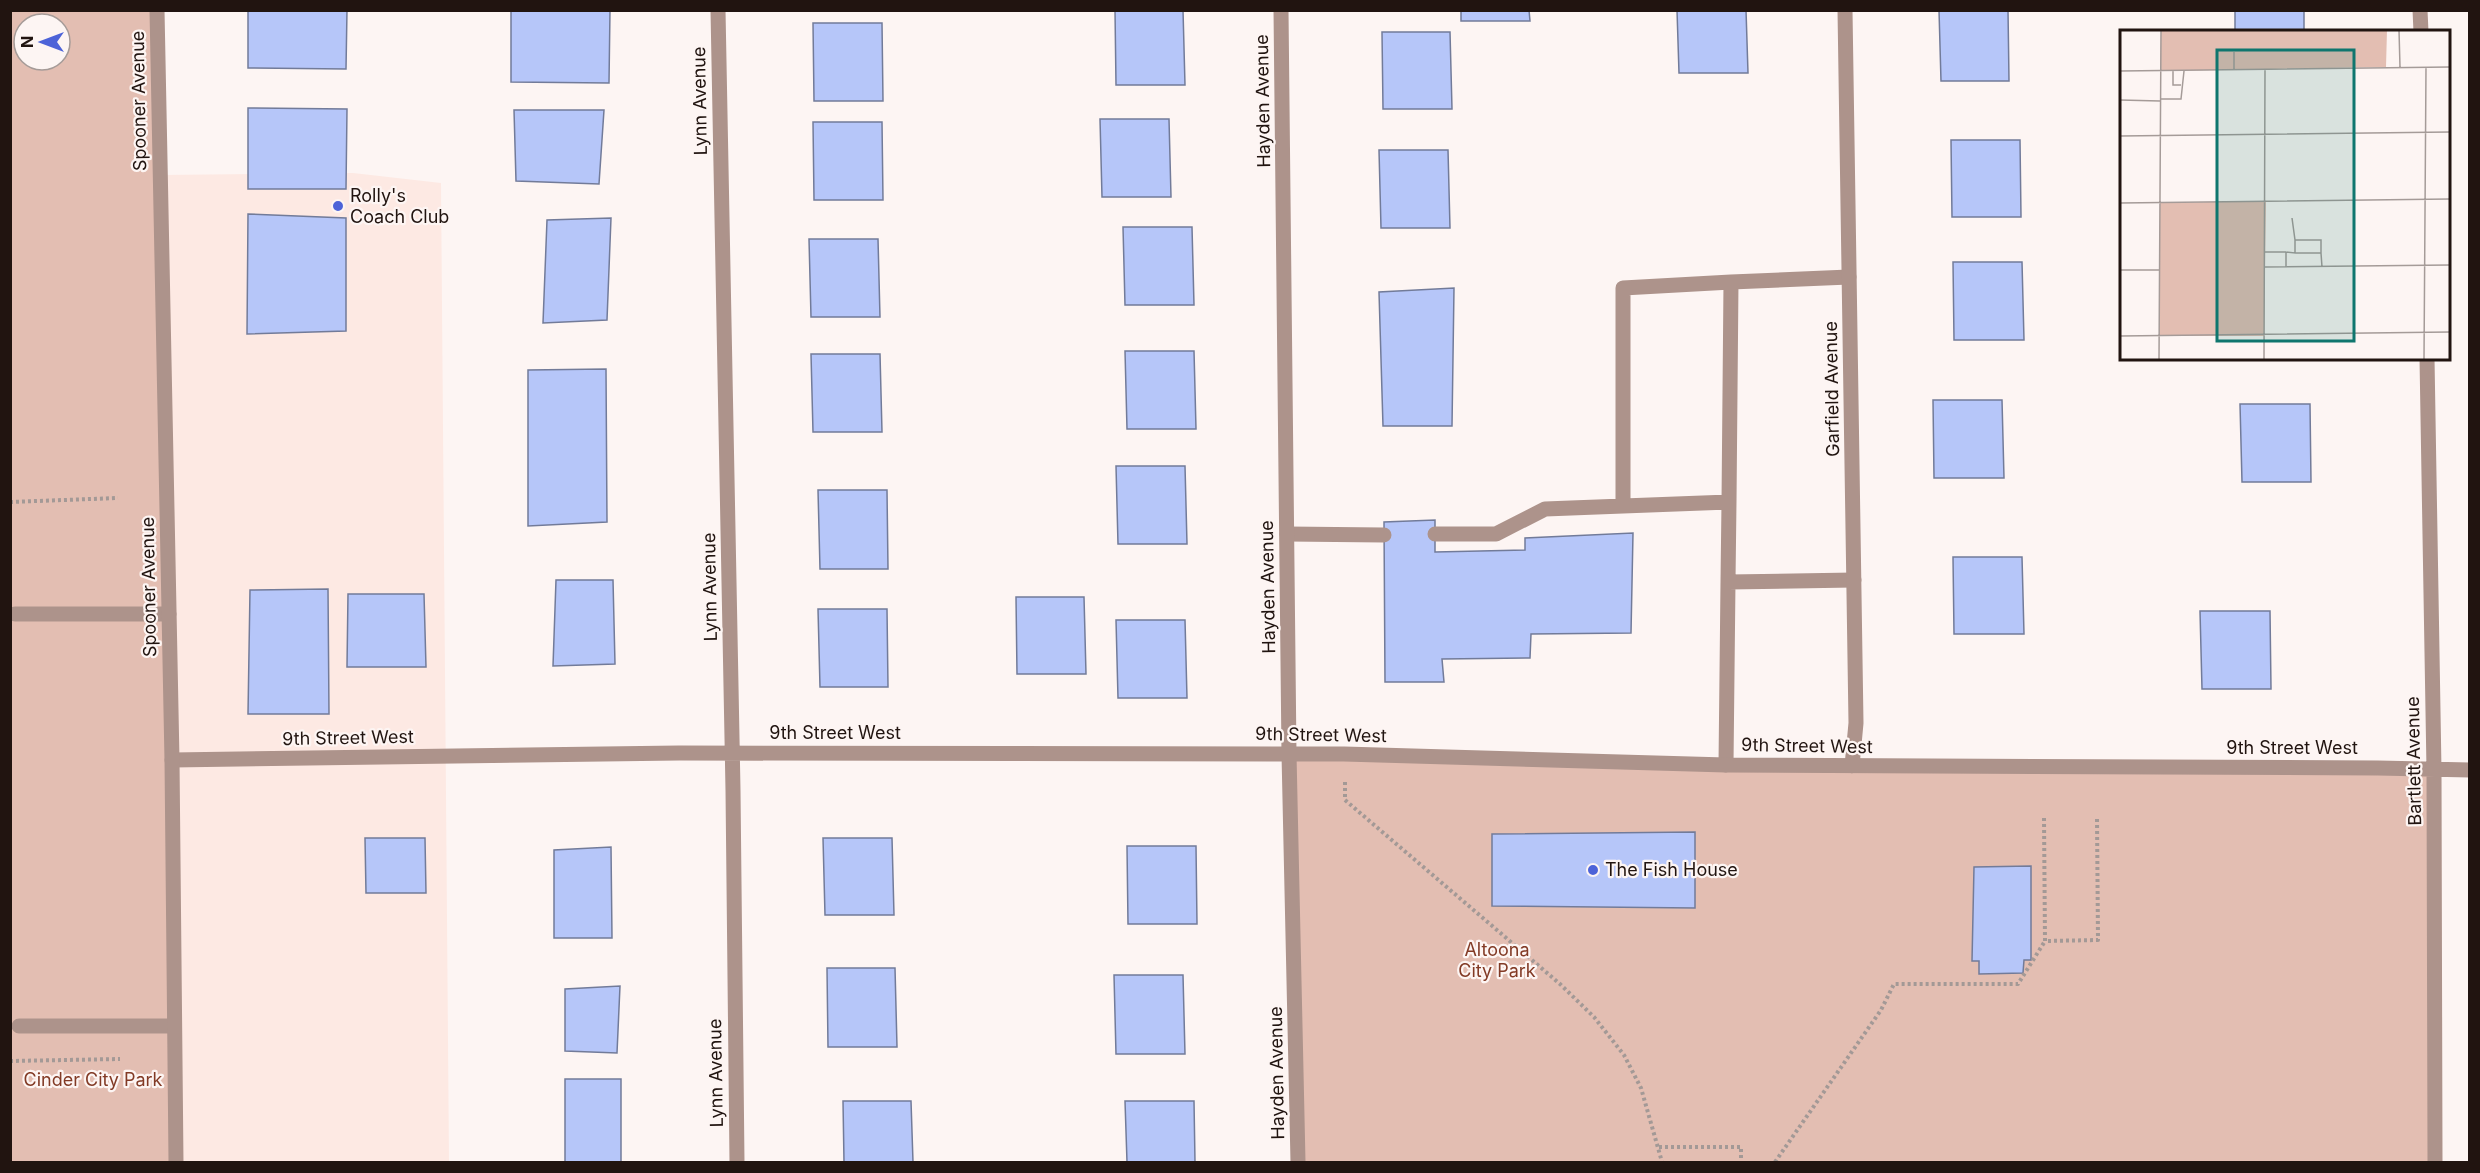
<svg xmlns="http://www.w3.org/2000/svg" width="2480" height="1173" viewBox="0 0 2480 1173" font-family="Inter,sans-serif">
<rect width="100%" height="100%" fill="#fdf5f3"/>
<!-- built -->
<path fill="#fde9e3" d="M353,173l88,10 8,979h-273l-16,-987z"/>
<!-- green -->
<path fill="#e3beb2" fill-rule="evenodd" d="M10,11h148l18,1151h-165zM24,24h36v36h-36z
M1289,754l1145,16 1,392h-1137z"/>
<!-- building -->
<path fill="#b6c6f9" stroke="#727b99" stroke-width="1.5" d="M248,10h99l-1,59 -98,-1z
M511,10h99l-1,73 -98,-1z
M1115,10h68l2,75h-69z
M1461,10h68l1,11h-69z
M1677,10h69l2,63h-69z
M1939,10h69l1,71h-68z
M2235,10h69v22h-69z
M813,23h69l1,78h-69z
M1382,32h68l2,77h-69z
M248,108l99,1 -1,80h-98z
M514,110h90l-5,74 -83,-3z
M1100,119h69l2,78h-69z
M813,122h69l1,78h-69z
M1951,140h69l1,77h-69z
M1379,150h69l2,78h-69z
M248,214l98,4v113l-99,3z
M611,218l-4,102 -64,3 4,-103z
M1123,227h69l2,78h-69z
M809,239h69l2,78h-69z
M1953,262h69l2,78h-70z
M1454,288l-2,138h-69l-4,-134z
M1125,351h69l2,78h-69z
M811,354h69l2,78h-69z
M606,369l1,153 -79,4v-156z
M1933,400h69l2,78h-70z
M2240,404h70l1,78h-69z
M1116,466h69l2,78h-69z
M818,490h69l1,79h-68z
M1435,520v32l90,-2v-12l108,-5 -2,100 -100,1 -1,24 -88,1 2,23h-59l-1,-160z
M1953,557h69l2,77h-70z
M556,580h57l2,84 -62,2z
M328,589l1,125h-81l2,-124z
M348,594h76l2,73h-79z
M1016,597h68l2,77h-69z
M818,609h69l1,78h-68z
M2200,611h70l1,78h-69z
M1116,620h69l2,78h-69z
M1695,832v76l-203,-2v-72z
M365,838h60l1,55h-60z
M823,838h69l2,77h-69z
M1127,846h69l1,78h-69z
M611,847l1,91h-58v-88z
M2031,866v94h-7l-1,13 -44,1v-13h-7l2,-94z
M827,968h68l2,79h-69z
M1114,975h69l2,79h-69z
M620,986l-3,67 -52,-2v-62z
M565,1079h56v83h-56z
M843,1101h68l2,61h-69z
M1125,1101h69l1,61h-68z"/>
<g fill="none" stroke-linecap="round" stroke-linejoin="round">
<!-- path -->
<path stroke="#a39996" stroke-width="4" stroke-dasharray="3 3" stroke-linecap="butt" d="M10,502l108,-4
M1345,782v18l215,184 34,33 30,38 17,33 21,74
M2044,818l1,123 53,-1 -1,-122
M10,1061l110,-2
M1659,1147h82v15
M1775,1162l106,-152 13,-26h124l27,-43"/>
<!-- service -->
<path stroke="#ad938b" stroke-width="15" d="M1731,282l-108,6v218l106,-4 -1,80 126,-2
M1729,502l2,-220 118,-5
M1287,534l97,1
M1435,534h61l49,-25 78,-3
M15,614h154
M1726,765l2,-183
M19,1026h154"/>
<!-- minor -->
<path stroke="#ad938b" stroke-width="15" d="M718,10l15,780 4,372
M1281,10l8,744 9,408
M1845,10l11,713 -4,43
M2420,10l1,22
M2427,358l7,412 1,392
M172,760l507,-7 665,1 382,11 652,3 92,2"/>
<!-- tertiary -->
<path stroke="#ad938b" stroke-width="15" d="M157,10l15,750 4,402"/>
</g>
<!-- markers -->
<g fill="#4d63d8" stroke="#fdf5f3" stroke-width="2">
<circle cx="338" cy="206" r="6"/>
<circle cx="1593" cy="870" r="6"/>
</g>
<g text-anchor="middle" stroke-width="4.5" stroke-linejoin="round" paint-order="stroke">
<!-- street labels -->
<g font-size="18" fill="#211410" stroke="#fdf5f3">
<text transform="translate(139 101) rotate(-91)" y="6">Spooner Avenue</text>
<text transform="translate(700 101) rotate(-91)" y="6">Lynn Avenue</text>
<text transform="translate(1263 101) rotate(-91)" y="6">Hayden Avenue</text>
<text transform="translate(1832 389) rotate(-91)" y="6">Garfield Avenue</text>
<text transform="translate(149 587) rotate(-91)" y="6">Spooner Avenue</text>
<text transform="translate(710 587) rotate(-91)" y="6">Lynn Avenue</text>
<text transform="translate(1268 587) rotate(-91)" y="6">Hayden Avenue</text>
<text x="835" y="739">9th Street West</text>
<text transform="translate(1321 735) rotate(1)" y="6">9th Street West</text>
<text transform="translate(348 738) rotate(-1)" y="6">9th Street West</text>
<text transform="translate(1807 746) rotate(1)" y="6">9th Street West</text>
<text x="2292" y="754">9th Street West</text>
<text transform="translate(2414 761) rotate(-91)" y="6">Bartlett Avenue</text>
<text transform="translate(716 1073) rotate(-91)" y="6">Lynn Avenue</text>
<text transform="translate(1277 1073) rotate(-91)" y="6">Hayden Avenue</text>
</g>
<!-- poi labels -->
<g font-size="18" fill="#211410" stroke="#fdf5f3" text-anchor="start">
<text x="350" y="202">Rolly's<tspan x="350" dy="21">Coach Club</tspan></text>
<text x="1605" y="876">The Fish House</text>
</g>
<!-- park labels -->
<g font-size="18" fill="#823a25" stroke="#fdf5f3">
<text x="1497" y="956">Altoona<tspan x="1497" dy="21">City Park</tspan></text>
<text x="93" y="1086">Cinder City Park</text>
</g>
</g>
<!-- overview -->
<g transform="translate(2120 30)">
<rect width="330" height="330" fill="#fdf5f3"/>
<path d="M41,0h226l-1,37 -226,4zM146,171l-2,135h-105l1,-133z" fill="#e3beb2"/>
<path fill="none" stroke="#a59b98" stroke-width="1.5" d="M279,0l1,37M114,22v18M0,41l330,-4M53,41v14h8M40,69h21l3,-28M0,70l40,1M0,106l330,-4M0,173l330,-4M172,188l3,22M145,222h21M175,223h26l1,14M144,237l186,-2M166,237v-15l9,1v-13h26v13M0,240h40M0,306l330,-4M39,330l2,-330M144,330l1,-290M304,330l2,-293"/>
<path fill="#0f766e" fill-opacity="0.15" stroke="#0f766e" stroke-width="3" d="M97,20h137v291h-137z"/>
<rect width="330" height="330" fill="none" stroke="#211410" stroke-width="3"/>
</g>
<!-- border -->
<rect width="2480" height="1173" fill="none" stroke="#211410" stroke-width="24"/>
<!-- north arrow -->
<g transform="translate(42 42) rotate(270)"><circle r="28" fill="#fdf5f3" stroke="#a59b98" stroke-width="1.5"/>
<path d="M0-4.5L10 22L0 15L-10 22Z" fill="#4d63d8"/>
<text y="-9" font-size="16" font-weight="bold" text-anchor="middle" fill="#211410">N</text>
</g>
</svg>
